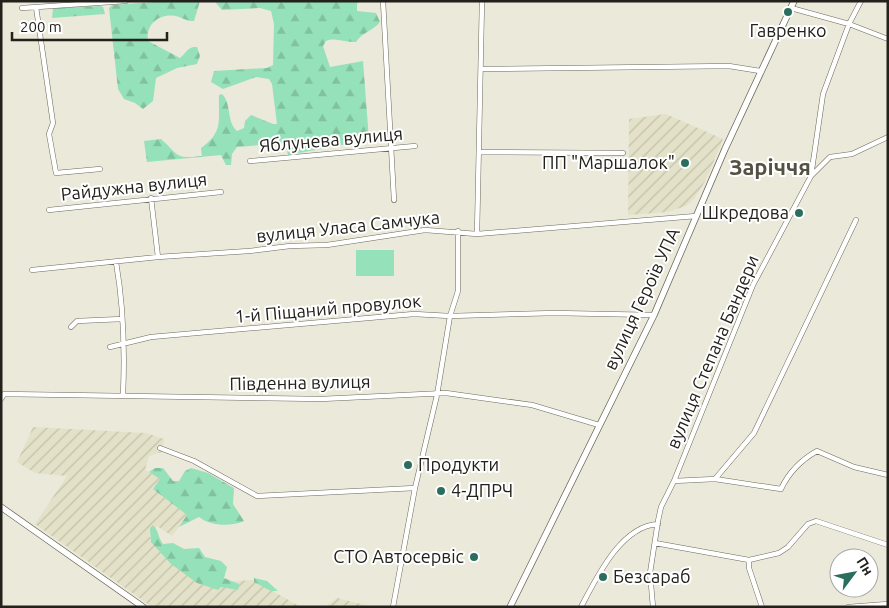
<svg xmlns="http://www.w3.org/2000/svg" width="889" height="608" viewBox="0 0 889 608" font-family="Ubuntu,sans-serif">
<defs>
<pattern id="industrial-furrows" width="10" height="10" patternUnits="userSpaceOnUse" patternTransform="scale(1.25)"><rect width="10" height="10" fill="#e4e1c9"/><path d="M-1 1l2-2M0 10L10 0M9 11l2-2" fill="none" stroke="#c3c1ac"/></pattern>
<pattern id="forest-firs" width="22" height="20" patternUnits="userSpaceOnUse" patternTransform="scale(1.25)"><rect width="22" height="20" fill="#95e1b9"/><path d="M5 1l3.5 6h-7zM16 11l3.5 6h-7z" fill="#80c19e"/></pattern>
</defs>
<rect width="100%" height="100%" fill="#ebe9d9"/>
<!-- industrial -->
<path fill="url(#industrial-furrows)" d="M666,114l57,25 -17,41 -12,19 -8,7 -18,6 -40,3 1,-96z
M33,427l113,6 18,6 -2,13 -13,4 -4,14 16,9 -7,10 34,26 -16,21 -15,-10 -8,10 58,47 46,-3 48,27h-149l-117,-83 32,-48 -32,-3 -18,-11z
M337,598l36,9h-49z"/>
<!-- grass -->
<path fill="#95e1b9" d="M356,250h38v26h-38z"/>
<!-- forest -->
<path fill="url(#forest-firs)" d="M167,1h33l-6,20c-7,0 -9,-2 -15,-4 -18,-6 -34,7 -31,24l32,17c6,-5 8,-12 17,-11l3,9 -3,8 -20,4 -21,10 -3,23 -10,8 -8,-6 -11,-4 -6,-10 -9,-81 3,-3z
M217,1h142l-2,3v7l19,2 4,9c-7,9 -18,10 -24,20 -12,1 -19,-5 -30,-1l-3,5 7,21 33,-6 6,79 -81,15 -3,-12 -48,4 -5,7 -1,11h-5l-5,-10 -74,7 -3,-21 17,-2c19,17 13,20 41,17l-1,-8c23,-17 17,-27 18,-53l3,-1c10,10 4,27 15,37l7,-3 1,-7 6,-6 22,9h4l-5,-40 -3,-5 -13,-2 -33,12 -12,-7 3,-11 53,-3 6,-3 1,-41 -3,-13 -11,-3 -38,2 -6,-7z
M100,6l3,1 2,7 -53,4 1,-10z
M155,468h8l10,13h6l6,-10 6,-3 17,5 26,15 -1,16 11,17c-13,6 -34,5 -45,-4l-20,10 8,-12 -34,-26 7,-10 -11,-7z
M153,525c6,6 5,13 10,19l10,-1 11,6 15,-1 6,9 16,4 6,6 -3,11 15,6 -1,6 -17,-3 -3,3 -21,-7 -26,-19 -20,-22 -1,-14z
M254,578l13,3 11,10h-7l-17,-9z"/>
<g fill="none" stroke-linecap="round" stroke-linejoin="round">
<!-- minor casing -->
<g stroke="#6c6a5c" stroke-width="5.5">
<path id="minor" d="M383,1l11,199
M36,7l17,116 -4,11 7,39 44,-4
M22,8l104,-7
M791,8l58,16 39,15
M482,69l247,-3 31,5
M480,152l143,1
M250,161l165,-15
M811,176l19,-19 22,-3 36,-17
M151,198l7,59
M49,210l172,-18
M477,234l5,-233
M116,262c8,46 9,87 7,133
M32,270l126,-13 91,-6 41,-5 37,-1 98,-15 52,4 219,-18
M71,327l6,-6 45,-2
M110,347l41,-10 263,-23 36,2 105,-3 99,2
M1,399l3,-5 317,5 125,-6 86,12 67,20
M160,448l34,13 63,35 158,-8
M715,479l39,-46 102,-213
M674,481l41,-2 66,10c8,-17 20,-29 36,-38l37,16 34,8
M655,543l94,17 30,-7 9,-6 20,-23 8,-3 72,24
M749,560v8l13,39
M393,607l22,-119 22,-93 13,-79 8,-25v-60
M581,607c16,-30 40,-81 77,-83
M653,607l-3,-34 8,-52 3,-14 13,-26 79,-196 58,-109 12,-82 26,-70 12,-23
M848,607l40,-3"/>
</g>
<!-- tertiary casing -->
<g stroke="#6c6a5c" stroke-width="7">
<path id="tertiary" d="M1,507l142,100
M510,607l144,-292 71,-166 69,-148"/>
</g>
<!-- minor -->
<use href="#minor" stroke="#fff" stroke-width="4.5"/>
<!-- tertiary -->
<use href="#tertiary" stroke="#fff" stroke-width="5.5"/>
</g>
<!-- markers -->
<g fill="#2c6e5d" stroke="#fff" stroke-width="2">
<circle cx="788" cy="12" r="5"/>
<circle cx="685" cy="163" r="5"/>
<circle cx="799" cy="213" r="5"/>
<circle cx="408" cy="465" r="5"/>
<circle cx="441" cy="491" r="5"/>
<circle cx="474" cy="557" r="5"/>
<circle cx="603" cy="577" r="5"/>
</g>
<g text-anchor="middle" stroke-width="4" stroke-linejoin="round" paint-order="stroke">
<!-- poi labels -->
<g font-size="18" fill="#22211b" stroke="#fff" text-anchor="end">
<text x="788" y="37" text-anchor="middle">Гавренко</text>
<text x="675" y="169">ПП "Маршалок"</text>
<text x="789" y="219">Шкредова</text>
<text x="418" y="471" text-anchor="start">Продукти</text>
<text x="451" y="497" text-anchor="start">4-ДПРЧ</text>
<text x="464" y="563">СТО Автосервіс</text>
<text x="613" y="583" text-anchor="start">Безсараб</text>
</g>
<!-- street labels -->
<g font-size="18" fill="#22211b" stroke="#fff">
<text transform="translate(331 140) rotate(-5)" y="6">Яблунева вулиця</text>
<text transform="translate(134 187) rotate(-6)" y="6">Райдужна вулиця</text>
<text transform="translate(348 227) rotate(-6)" y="6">вулиця Уласа Самчука</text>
<text transform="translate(642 299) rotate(-65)" y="6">вулиця Героїв УПА</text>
<text transform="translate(328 309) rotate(-5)" y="6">1-й Піщаний провулок</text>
<text transform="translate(713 352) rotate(-67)" y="6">вулиця Степана Бандери</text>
<text transform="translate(300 383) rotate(-1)" y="6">Південна вулиця</text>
</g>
<!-- district labels -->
<g font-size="22" font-weight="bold" fill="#535143" stroke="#fff">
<text x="770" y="175">Заріччя</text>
</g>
</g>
<!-- border -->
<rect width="889" height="608" fill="none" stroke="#22211b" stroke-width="5"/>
<!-- north arrow -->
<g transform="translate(854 573) rotate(58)"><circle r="24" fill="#ffffff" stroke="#a7a6a4"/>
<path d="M0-4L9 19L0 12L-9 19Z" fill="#2c6e5d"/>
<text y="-8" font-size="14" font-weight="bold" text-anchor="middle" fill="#22211b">Пн</text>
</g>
<!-- scale -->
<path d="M12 32v8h155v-8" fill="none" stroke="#22211b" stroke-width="2.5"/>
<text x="20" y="32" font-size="15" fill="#22211b" stroke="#ffffff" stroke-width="4" paint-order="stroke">200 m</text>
</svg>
